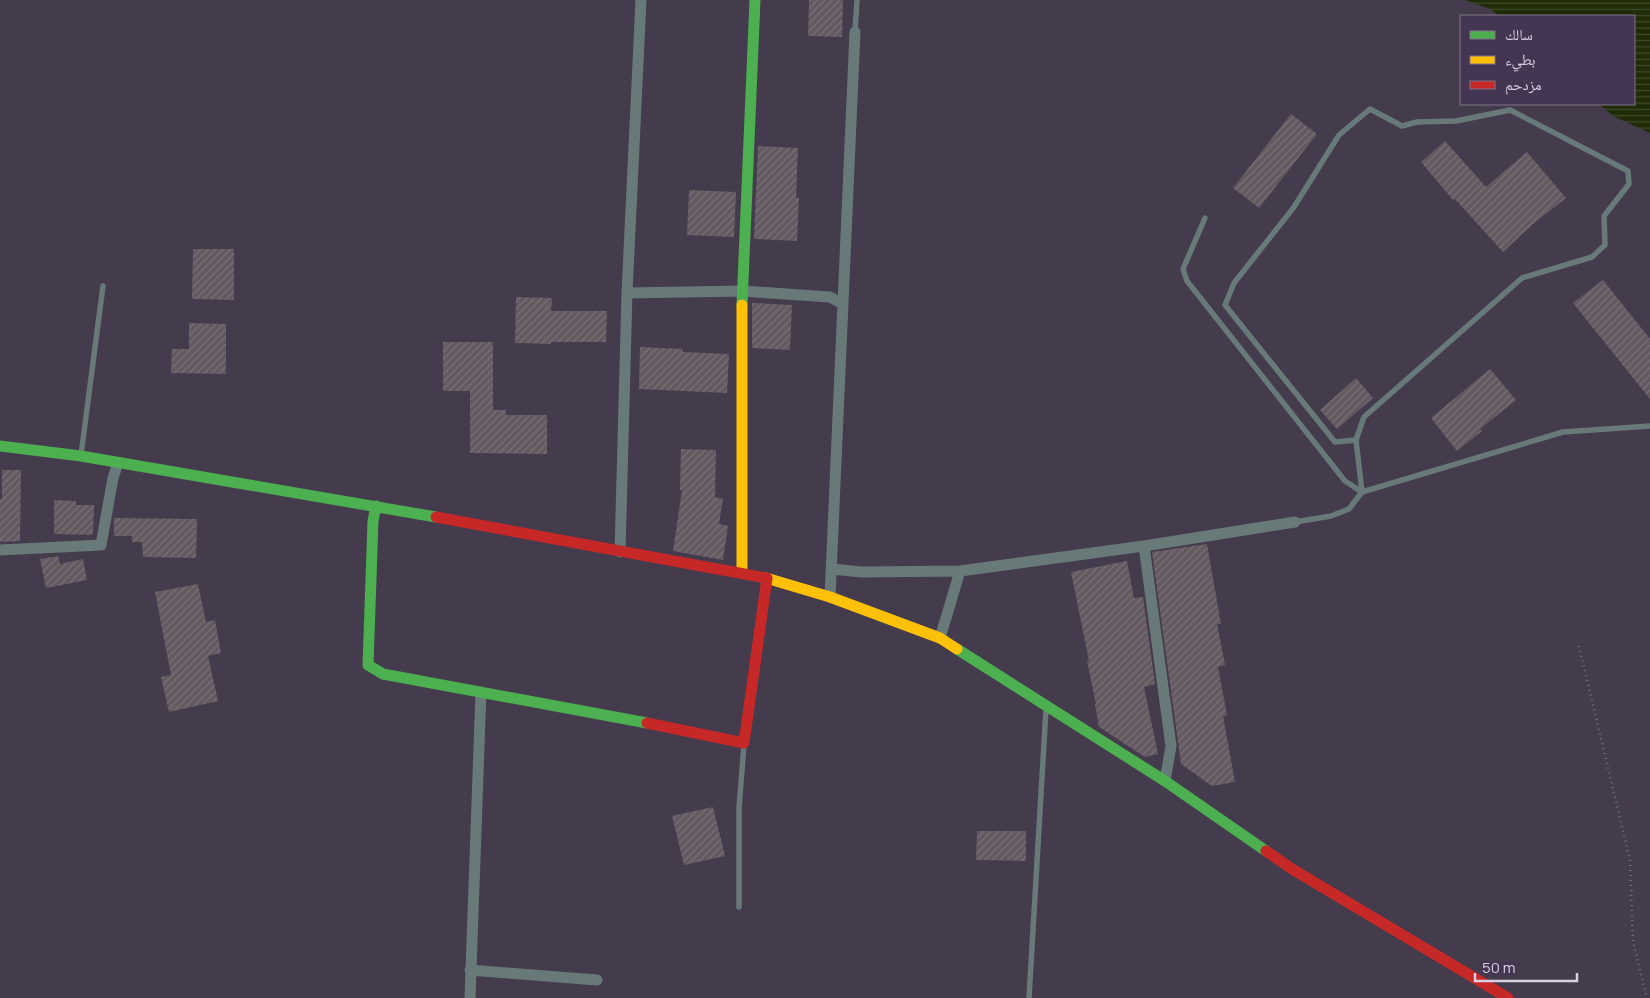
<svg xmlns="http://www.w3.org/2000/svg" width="1650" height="998" viewBox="0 0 1650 998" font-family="Manrope,'Noto Naskh Arabic',sans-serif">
<defs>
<pattern id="water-rules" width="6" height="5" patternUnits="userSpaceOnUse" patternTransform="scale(1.25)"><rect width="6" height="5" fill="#1f2c07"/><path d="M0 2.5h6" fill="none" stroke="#3f4a2b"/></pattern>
<pattern id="building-hatch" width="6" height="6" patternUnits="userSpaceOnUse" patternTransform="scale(1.25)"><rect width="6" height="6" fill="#645961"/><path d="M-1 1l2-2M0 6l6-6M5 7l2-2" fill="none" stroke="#7a7077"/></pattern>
</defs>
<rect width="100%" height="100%" fill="#443b4c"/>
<!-- water -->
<path fill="url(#water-rules)" d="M1465,0h185v133l-37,-17 -14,-12h35v-88h-135l-9,-7z"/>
<!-- building -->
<path fill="url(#building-hatch)" d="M809,0h34l-1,37 -34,-1z
M1291,114l26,20 -58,74 -26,-20z
M1445,141l41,46 41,-35 39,46 -33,26 -30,28 -48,-53 -2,1 -32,-38z
M758,146l40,2 -2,50h3l-2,43 -43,-2z
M689,190l47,2 -2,45 -47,-2z
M193,249h41v51l-42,-1z
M1603,280l47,59v60l-77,-96z
M516,297l36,1 -1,13h56l-1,31h-55v2l-36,-1z
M752,303l40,2 -2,45 -38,-2z
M189,323l37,1v50l-55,-1 1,-24h17z
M443,342h50v68h13v5h41v39l-77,-1v-62h-27z
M640,347l43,2v3l46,2 -2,39 -88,-4z
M1490,369l26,31 -36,29 2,2 -25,20 -26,-33z
M1356,378l17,20 -36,31 -17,-19z
M681,449l35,1 -1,47 8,2 -4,25 9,2 -5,34 -50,-9 9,-61h-2z
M2,470h19l-1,71 -20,1v-43h2z
M54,500l22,1v4h18l-1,30 -39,-1z
M114,518l83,1 -1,39 -53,-1 -1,-15h-10v-6h-18z
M1207,544l14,80h-4l8,41 -7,2 9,48 -4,1 12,66 -23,4 -31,-22 -29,-212z
M58,556l2,8 23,-5 4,21 -41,8 -6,-29z
M1127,561l7,37 9,-1 12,87 -11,3 14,67 -13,3 -46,-30 -4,-23h1l-9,-43h2l-18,-89z
M198,584l8,38 9,-2 6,33 -13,3 10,45 -49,11 -8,-35 10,-2 -16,-83z
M713,807l12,49 -41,9 -12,-49z
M977,831h49v30l-50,-1z"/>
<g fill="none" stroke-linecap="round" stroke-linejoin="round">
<!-- path -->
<path stroke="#6c7478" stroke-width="2.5" stroke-dasharray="1 4" stroke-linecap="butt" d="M1579,646l51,214 3,82 14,56"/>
<!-- lane -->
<path stroke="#68797a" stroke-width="5.5" d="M855,32l2,-32
M1205,218l-22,51 4,12 158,200 17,11 201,-60 87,-6
M81,455l22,-169
M1295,522l36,-6 18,-7 13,-17 -6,-52 8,-23 158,-139 70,-21 13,-12 -1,-29 25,-32 -1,-13 -118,-61 -54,11 -39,1 -15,4 -32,-17 -31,26 -45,72 -60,76 -9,22 110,137 21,-2
M739,907v-99l5,-63
M1029,998l17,-289"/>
<!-- street -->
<path stroke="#68797a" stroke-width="11" d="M627,293l115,-2 88,6 13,7
M1144,546l27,200 -6,35
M0,550l101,-5 12,-67 5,-15
M620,552l7,-259 14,-293
M832,569l30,3 98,-1 184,-25 151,-24
M830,597l25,-565
M940,638l20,-67
M470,970l127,10
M470,998l11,-306"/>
<!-- fast -->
<path stroke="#4caf50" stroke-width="11" d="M742,305l13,-305
M0,446l81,10 355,61
M376,506l-3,15 -5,144 15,9 264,49
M957,649l208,132 101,70"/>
<!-- slow -->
<path stroke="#ffc107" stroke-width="11" d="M742,305v268
M766,578l64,19 110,41 17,11"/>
<!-- jam -->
<path stroke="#c62828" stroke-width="11" d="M436,517l330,61
M647,723l97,20 23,-165
M1266,851l26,18 216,129"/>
</g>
<!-- legend -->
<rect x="1460" y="15" width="175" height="90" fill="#443552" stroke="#80738c"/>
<rect x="1470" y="31" width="25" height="8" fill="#4caf50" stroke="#80738c"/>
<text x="1505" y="40" font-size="15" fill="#d9d0e2">سالك</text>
<rect x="1470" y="56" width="25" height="8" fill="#ffc107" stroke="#80738c"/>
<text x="1505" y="65" font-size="15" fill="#d9d0e2">بطيء</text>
<rect x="1470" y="81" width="25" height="8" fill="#c62828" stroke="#80738c"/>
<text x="1505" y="90" font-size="15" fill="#d9d0e2">مزدحم</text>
<!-- scale -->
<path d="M1475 973v8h102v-8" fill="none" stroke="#d9d0e2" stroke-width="2.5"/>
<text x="1482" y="973" font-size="15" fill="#d9d0e2" stroke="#443552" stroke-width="4" paint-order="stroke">50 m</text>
</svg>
